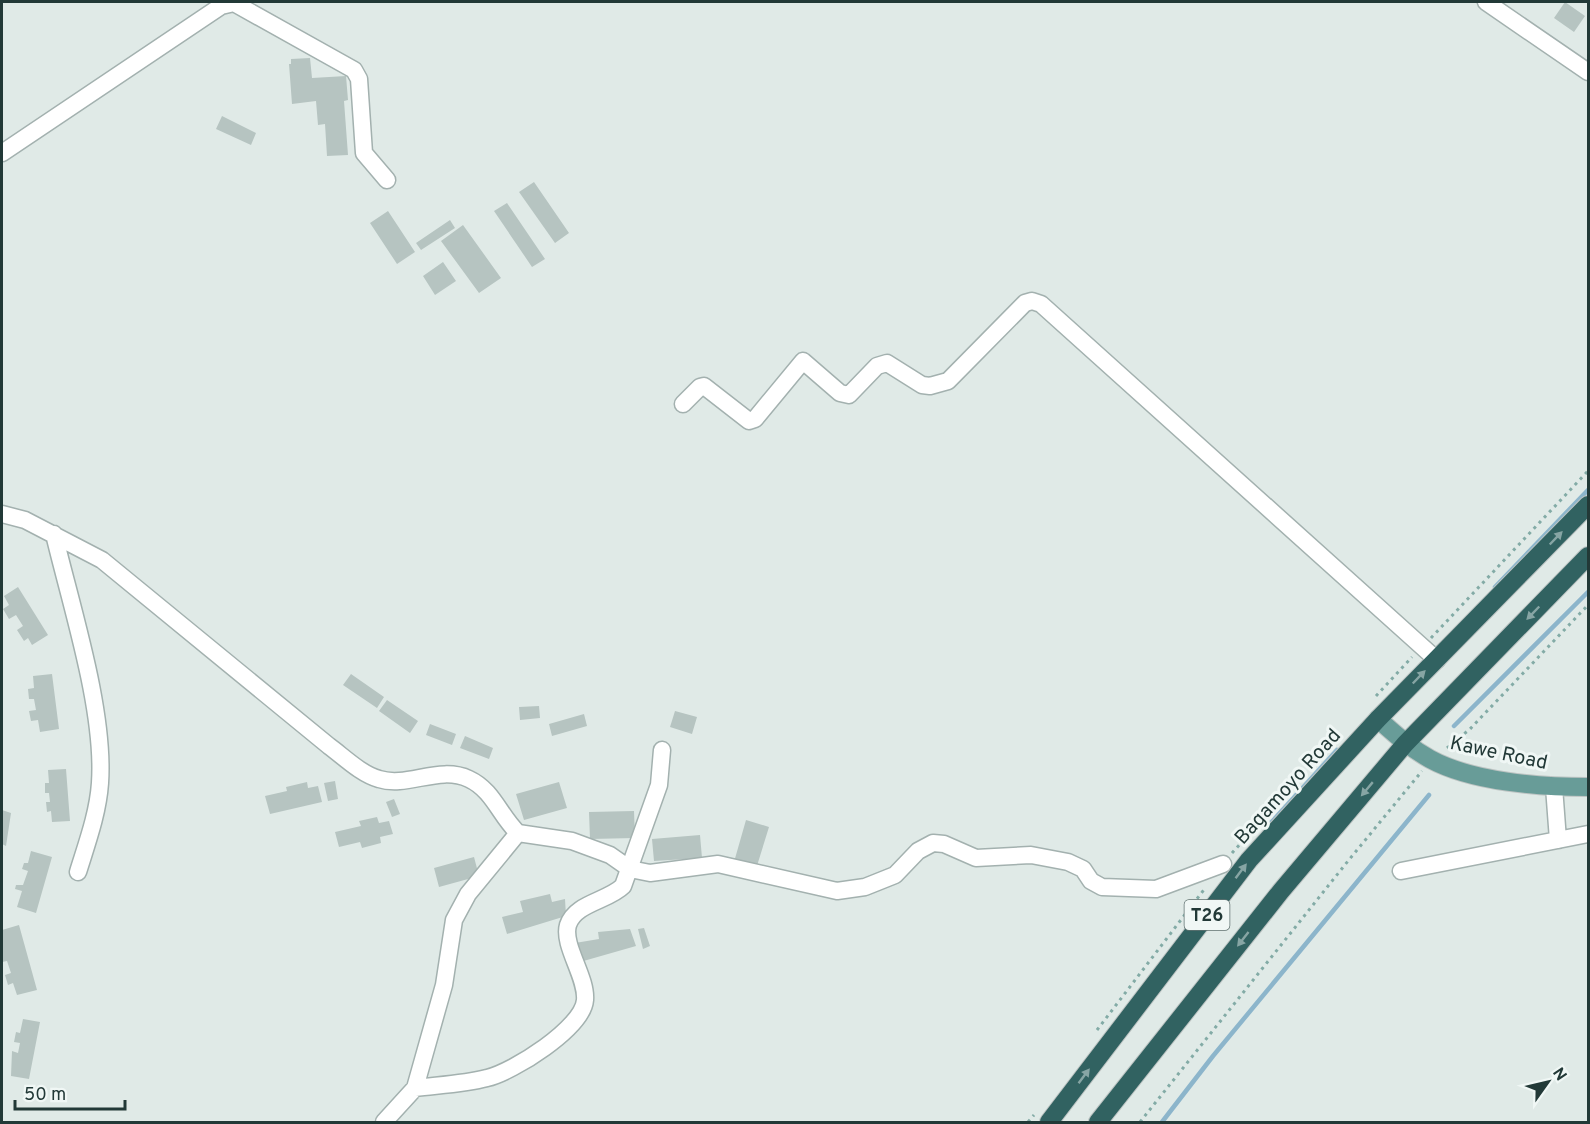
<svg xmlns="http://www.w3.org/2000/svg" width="1590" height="1124" viewBox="0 0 1590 1124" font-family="Overpass,sans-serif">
<rect width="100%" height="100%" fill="#e0eae7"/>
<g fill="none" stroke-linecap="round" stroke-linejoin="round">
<!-- stream -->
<path stroke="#8cb5cb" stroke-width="4.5" d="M1495,587l93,-97
M1454,726l134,-134
M1268,826l69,-76
M1162,1122l51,-66 216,-261"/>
</g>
<!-- building -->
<path fill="#b6c4c1" d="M1565,2l20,14 -11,16 -20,-14z
M310,58l2,20 34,-2 2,24 -4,1 4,54 -21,1 -2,-32 -7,1 -2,-24 -24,3 -3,-40h2v-5z
M222,116l34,17 -5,12 -35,-16z
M534,182l35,51 -14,10 -36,-51z
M507,203l38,56 -13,8 -38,-56z
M388,211l27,41 -18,12 -27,-41z
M450,220l5,8 -34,22 -5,-7z
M463,225l38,53 -22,15 -38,-52z
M443,262l13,19 -21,14 -12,-19z
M18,587l30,48 -16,10 -4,-7 -4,3 -7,-11 6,-4 -7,-11 -7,4 -6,-10 6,-4 -5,-9z
M52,674l7,55 -19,3 -2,-12 -7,1 -2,-10 7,-1 -2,-11h-5l-1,-10 6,-1 -1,-12z
M351,674l33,23 -7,11 -34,-23z
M387,700l31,21 -8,12 -31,-22z
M539,706l1,12 -20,2 -1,-13z
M675,711l22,6 -5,17 -22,-7z
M584,714l3,12 -35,10 -3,-12z
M430,724l26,10 -4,11 -26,-10z
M465,736l28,12 -4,11 -29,-11z
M66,769l4,52 -18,1 -1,-11 -4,1 -1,-10h4l-1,-9h-4v-10h4l-1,-13z
M335,781l3,18 -10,2 -4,-18z
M307,782l1,6 10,-2 4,16 -52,12 -5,-18 22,-5 -1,-4z
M559,782l8,26 -43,12 -8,-26z
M394,799l6,15 -8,3 -6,-15z
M2,810l9,3 -5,33 -4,-2z
M634,811l1,27 -45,1 -1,-27z
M377,817l2,6 10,-2 4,13 -13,3 1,6 -19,5 -2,-6 -21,5 -4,-15 26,-6 -2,-5z
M746,820l23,7 -13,42 -22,-7z
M700,835l2,23 -48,3 -2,-22z
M31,851l21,6 -16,56 -19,-6 5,-16 -7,-2 1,-4h7l5,-14 -6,-2 2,-6h4z
M474,857l5,19 -40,11 -5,-19z
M550,894l2,8 13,-3 1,17 -59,18 -5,-17 21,-5 -3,-11z
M19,925l18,65 -20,5 -4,-12 -5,2 -3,-10 6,-2 -4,-12 -5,1v-32z
M644,928l6,18 -7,3 -5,-20z
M630,929l6,17 -56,16 -5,-19 24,-4 -1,-7z
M23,1019l17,3 -11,57 -18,-3 1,-25 6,2 2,-10 -6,-1 2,-10 4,1z"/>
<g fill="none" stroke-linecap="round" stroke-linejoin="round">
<!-- minor casing -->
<g stroke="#a3b1af" stroke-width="19">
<path id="minor" d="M1486,2l102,70
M2,153l219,-147 13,-3 120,67 5,9 5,74 23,27
M683,404l17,-17 4,-1 45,35 6,-2 48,-58 37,32 9,2 28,-29 10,-3 35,22 8,1 18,-5 77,-78 7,-2 9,3 396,356
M2,514l23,6 77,40 227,186c15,11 32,28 50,33 29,9 60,-14 90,0 24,11 31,37 49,54l54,8 38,14 20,14 20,4 68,-9 119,27 28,-4 30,-12 23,-24 15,-8 11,1 32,14 55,-3 37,7 15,7 8,12 11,6 54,2 67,-25
M54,534c17,72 51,176 46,249 -2,30 -13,60 -22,89
M1554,787l4,53
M1401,871l187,-37
M415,1088c24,-3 49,-4 72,-10 26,-6 96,-50 98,-78 2,-23 -23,-55 -17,-75 7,-22 40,-24 55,-39l36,-101 3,-35
M384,1122l31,-34 29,-103 10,-65 14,-26 50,-61"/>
</g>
<!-- major casing -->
<g stroke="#bdc4c3" stroke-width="20">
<path id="major" d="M1378,719c17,15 32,29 52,40 42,23 111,28 158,28"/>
</g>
<!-- highway casing -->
<g stroke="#bdc4c3" stroke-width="20">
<path id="highway" d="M1049,1122l200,-262 129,-141 210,-214
M1098,1122l183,-231 124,-147 183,-188"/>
</g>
<!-- path -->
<path stroke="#83aba6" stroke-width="3" stroke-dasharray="3 4.5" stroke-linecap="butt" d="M1431,638l157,-167
M1376,696l36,-39
M1447,748l23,-19 118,-124
M1232,853l56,-62
M1097,1030l109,-143
M1028,1122l6,-7
M1140,1122l208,-261 74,-90"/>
<!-- minor -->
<use href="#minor" stroke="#fff" stroke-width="16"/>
<!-- major -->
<use href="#major" stroke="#689c98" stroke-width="18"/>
<!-- highway -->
<use href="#highway" stroke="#316261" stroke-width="18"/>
</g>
<!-- one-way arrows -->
<defs><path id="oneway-solid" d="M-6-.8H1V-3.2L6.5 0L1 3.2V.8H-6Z" transform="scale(1.5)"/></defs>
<g fill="#87a5a4">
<use href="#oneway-solid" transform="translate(1556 538) rotate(-46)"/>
<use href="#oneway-solid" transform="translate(1533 613) rotate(134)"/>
<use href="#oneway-solid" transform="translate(1419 677) rotate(-46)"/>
<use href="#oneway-solid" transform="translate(1367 789) rotate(130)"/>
<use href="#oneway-solid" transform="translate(1241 871) rotate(-53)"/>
<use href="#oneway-solid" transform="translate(1243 939) rotate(128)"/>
<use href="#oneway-solid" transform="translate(1084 1076) rotate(-53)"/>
</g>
<g text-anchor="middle" stroke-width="6" stroke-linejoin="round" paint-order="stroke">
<!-- shield labels -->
<rect fill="#f0f7f5" stroke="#607270" stroke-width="1.5" x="1184.5" y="900" width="45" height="30" rx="4.5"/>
<g font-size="18" font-weight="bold" fill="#223937">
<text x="1207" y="921">T26</text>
</g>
<!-- street labels -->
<g font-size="20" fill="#223937" stroke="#f0f7f5">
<text transform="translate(1499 752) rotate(12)" y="7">Kawe Road</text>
<text transform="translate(1287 786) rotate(-48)" y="7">Bagamoyo Road</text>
</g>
</g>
<!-- border -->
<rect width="1590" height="1124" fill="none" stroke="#223937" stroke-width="6"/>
<!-- north arrow -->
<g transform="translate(1548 1082) rotate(56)" stroke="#f0f7f5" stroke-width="4.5" paint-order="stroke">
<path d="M0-4.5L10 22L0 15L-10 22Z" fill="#223937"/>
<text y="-9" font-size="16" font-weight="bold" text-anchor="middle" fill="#223937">N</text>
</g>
<!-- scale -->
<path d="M15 1100v9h110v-9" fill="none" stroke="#223937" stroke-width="3"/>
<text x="24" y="1100" font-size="18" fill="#223937" stroke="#f0f7f5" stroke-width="4.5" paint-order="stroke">50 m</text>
</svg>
